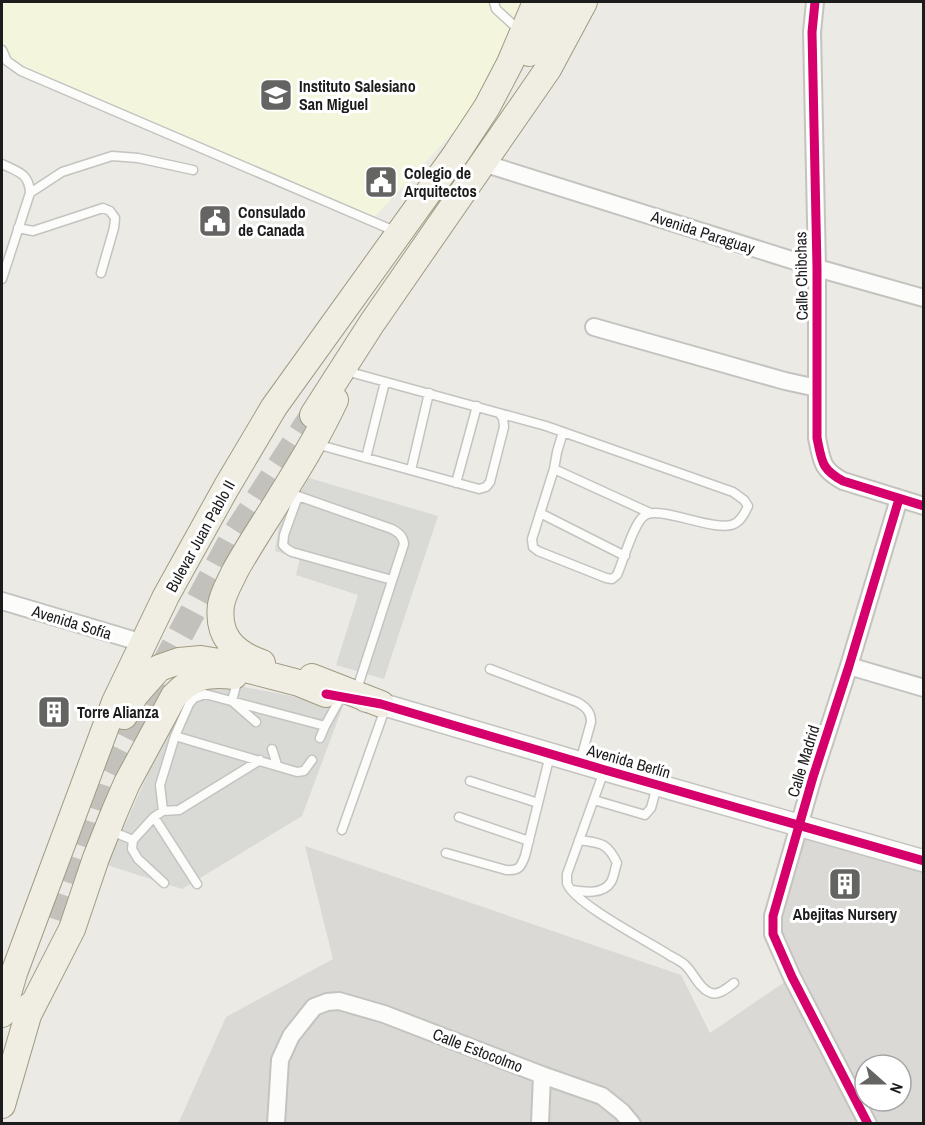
<svg xmlns="http://www.w3.org/2000/svg" width="925" height="1125" viewBox="0 0 925 1125" font-family="'Archivo Narrow',sans-serif">
<rect width="100%" height="100%" fill="#ebeae4"/>
<!-- residential -->
<path fill="#dad9d5" fill-rule="evenodd" d="M799,826l124,35v262l-745,1 48,-107 107,-58 -28,-113 376,129 29,58 82,-56 -19,-43zM865,1065h36v36h-36z"/>
<!-- education -->
<path fill="#f3f6dd" d="M2,2h526l-18,43 -52,82 -90,97 -366,-162z"/>
<!-- parking -->
<path fill="#d9d9d6" d="M309,478l129,38 -54,163 -48,-14 22,-70 -62,-20 4,-17 -25,-7 4,-25z
M219,682l124,24 -41,110 -120,73 -75,-24 73,-163 9,-10z"/>
<g fill="none" stroke-linecap="round" stroke-linejoin="round">
<!-- primary-tunnel -->
<path stroke="#c2c1bc" stroke-width="26" stroke-dasharray="26 13" stroke-linecap="butt" d="M60,921l48,-145 44,-89 80,-148 81,-124"/>
<!-- service casing -->
<g stroke="#c3c3c0" stroke-width="11">
<path id="service" d="M494,2l2,7 25,23
M2,50l5,11 14,10 376,161
M2,164c16,8 27,9 28,29l-28,86
M30,193l32,-21 50,-16 26,2 55,12
M18,228l15,3 70,-23 7,3 5,7 -1,10 -13,45
M499,413l47,13 187,66 11,8 4,6c-3,7 -7,15 -14,18 -19,9 -76,-20 -90,-8 -11,8 -21,46 -27,59l-5,4 -6,-1 -68,-27 -5,-4 -1,-8 22,-70 3,-17 6,-20
M316,444l163,45 7,-2 4,-5 14,-55 -1,-9 -4,-5 -153,-42
M366,458l19,-76
M554,469l96,44
M411,470l18,-77
M456,483l21,-77
M287,493l11,3 94,33c7,4 11,7 12,15l-48,148
M298,496l-14,39 -1,10 4,4 5,3 100,28
M540,513l85,43
M490,669l87,33c9,5 14,10 14,20l-11,40
M238,678l-6,23 24,21
M175,736l122,36 7,-1 8,-11
M320,738l5,-12 16,-29
M272,749l5,16
M604,771l-37,103c0,1 0,9 0,9 6,20 82,59 102,72 5,3 12,6 16,10 8,7 14,23 24,27 9,5 18,-4 25,-9
M470,781l68,22
M594,800l51,15 6,-7 6,-22
M163,811l-3,-26 15,-49 14,-32 5,-6 11,-4 120,32
M154,817l43,67
M459,817l70,24
M342,830l44,-124
M111,831l22,9 21,-23 9,-6 16,-1 81,-50
M133,840l-1,9 6,10 26,24
M446,853l60,17c13,1 15,-3 19,-14l25,-101
M572,890c12,2 31,5 39,-8 3,-5 4,-14 6,-19 -10,-21 -17,-20 -38,-23"/>
</g>
<!-- minor casing -->
<g stroke="#c3c3c0" stroke-width="20">
<path id="minor" d="M815,2l-3,30 5,236v170c5,23 4,31 26,43l81,25
M483,163l334,105 107,30
M594,327l191,54 32,7
M2,601l141,42
M849,666l75,22
M276,1124l4,-64 11,-24 23,-29 13,-5 12,-1 45,13 158,61 60,21 20,16 10,12
M540,1124l2,-49
M868,1124l-76,-147 -19,-43v-18l40,-139 36,-111 50,-167"/>
</g>
<!-- tertiary casing -->
<g stroke="#c3c3c0" stroke-width="24">
<path id="tertiary" d="M365,701l16,3 224,66 319,91"/>
</g>
<!-- primary casing -->
<g stroke="#a09b81" stroke-width="28">
<path id="primary" d="M529,53l31,-51
M313,415l59,-92 176,-254 36,-67
M262,663c-28,-10 -45,-26 -41,-58 2,-12 9,-23 14,-34 11,-20 24,-40 36,-59 23,-37 46,-73 64,-112
M312,677l69,27
M124,716l11,-21 24,-27 20,-7 22,-2 18,3 80,21 27,11
M2,1014l12,-41 101,-271 51,-106 60,-108 48,-81 182,-253 31,-47 23,-44 26,-61
M26,1019l46,-90 24,-71 18,-45 13,-30 47,-87c19,-20 32,-23 60,-20
M2,1105l29,-100"/>
</g>
<!-- service -->
<use href="#service" stroke="#fcfcfb" stroke-width="8"/>
<!-- minor -->
<use href="#minor" stroke="#fcfcfb" stroke-width="16"/>
<!-- tertiary -->
<use href="#tertiary" stroke="#fcfcfb" stroke-width="21"/>
<!-- primary -->
<use href="#primary" stroke="#f0ede3" stroke-width="26"/>
<!-- cycleway casing -->
<g stroke="#fff" stroke-width="13">
<path id="cycleway" d="M815,2l-3,30 5,236v170c5,23 4,31 26,43l81,25
M326,694l55,10 224,66 319,91
M868,1124l-76,-147 -19,-43v-18l40,-139 36,-111 50,-167"/>
</g>
<!-- cycleway -->
<use href="#cycleway" stroke="#d6006c" stroke-width="9"/>
</g>
<!-- icons -->
<defs>
<g id="school-square" transform="scale(1.725)"><rect x="-9" y="-9" width="18" height="18" rx="4" fill="#646462" stroke="#fff"/><path d="M0-5L7-2L0 1L-7-2ZM-4 1L0 2.5L4 1V4Q0 6-4 4Z" fill="#fff"/></g>
<g id="civic-square" transform="scale(1.725)"><rect x="-9" y="-9" width="18" height="18" rx="4" fill="#646462" stroke="#fff"/><path d="M-.6-6.5H3V-4.5H.6V-3L4-1V1h2V6H-6V1h2V-1L-.6-3ZM-1.2 2.5V6h2.4V2.5Z" fill="#fff"/></g>
<g id="building-square" transform="scale(1.725)"><rect x="-9" y="-9" width="18" height="18" rx="4" fill="#646462" stroke="#fff"/><path d="M-4-6H4V6H1V3H-1V6H-4ZM-2.5-4.3h1.7v1.8h-1.7ZM.8-4.3h1.7v1.8H.8ZM-2.5-1h1.7V.8h-1.7ZM.8-1h1.7V.8H.8Z" fill="#fff"/></g>
</defs>
<g fill-rule="evenodd">
<use href="#school-square" x="276" y="95"/>
<use href="#civic-square" x="381" y="182"/>
<use href="#civic-square" x="215" y="221"/>
<use href="#building-square" x="54" y="712"/>
<use href="#building-square" x="845" y="884"/>
</g>
<g text-anchor="middle" stroke-width="6" stroke-linejoin="round" paint-order="stroke">
<!-- poi labels -->
<g font-size="16" font-weight="bold" fill="#1c1c1c" stroke="#fff" text-anchor="start">
<text x="299" y="92">Instituto Salesiano<tspan x="299" dy="18">San Miguel</tspan></text>
<text x="404" y="179">Colegio de<tspan x="404" dy="18">Arquitectos</tspan></text>
<text x="238" y="218">Consulado<tspan x="238" dy="18">de Canada</tspan></text>
<text x="77" y="718">Torre Alianza</text>
<text x="845" y="920" text-anchor="middle">Abejitas Nursery</text>
</g>
<!-- street labels -->
<g font-size="16" fill="#1c1c1c" stroke="#fff">
<text transform="translate(703 232) rotate(18)" y="6">Avenida Paraguay</text>
<text transform="translate(801 276) rotate(-91)" y="6">Calle Chibchas</text>
<text transform="translate(200 536) rotate(-61)" y="6">Bulevar Juan Pablo II</text>
<text transform="translate(72 622) rotate(17)" y="6">Avenida Sofía</text>
<text transform="translate(629 761) rotate(16)" y="6">Avenida Berlín</text>
<text transform="translate(803 761) rotate(-73)" y="6">Calle Madrid</text>
<text transform="translate(478 1050) rotate(21)" y="6">Calle Estocolmo</text>
</g>
</g>
<!-- border -->
<rect width="925" height="1125" fill="none" stroke="#1c1c1c" stroke-width="6"/>
<!-- north arrow -->
<g transform="translate(883 1083) rotate(111)"><circle r="28" fill="#ffffff" stroke="#a4a4a4" stroke-width="1.5"/>
<path d="M0-4.5L10 22L0 15L-10 22Z" fill="#646462"/>
<text y="-9" font-size="16" font-weight="bold" text-anchor="middle" fill="#1c1c1c">N</text>
</g>
</svg>
